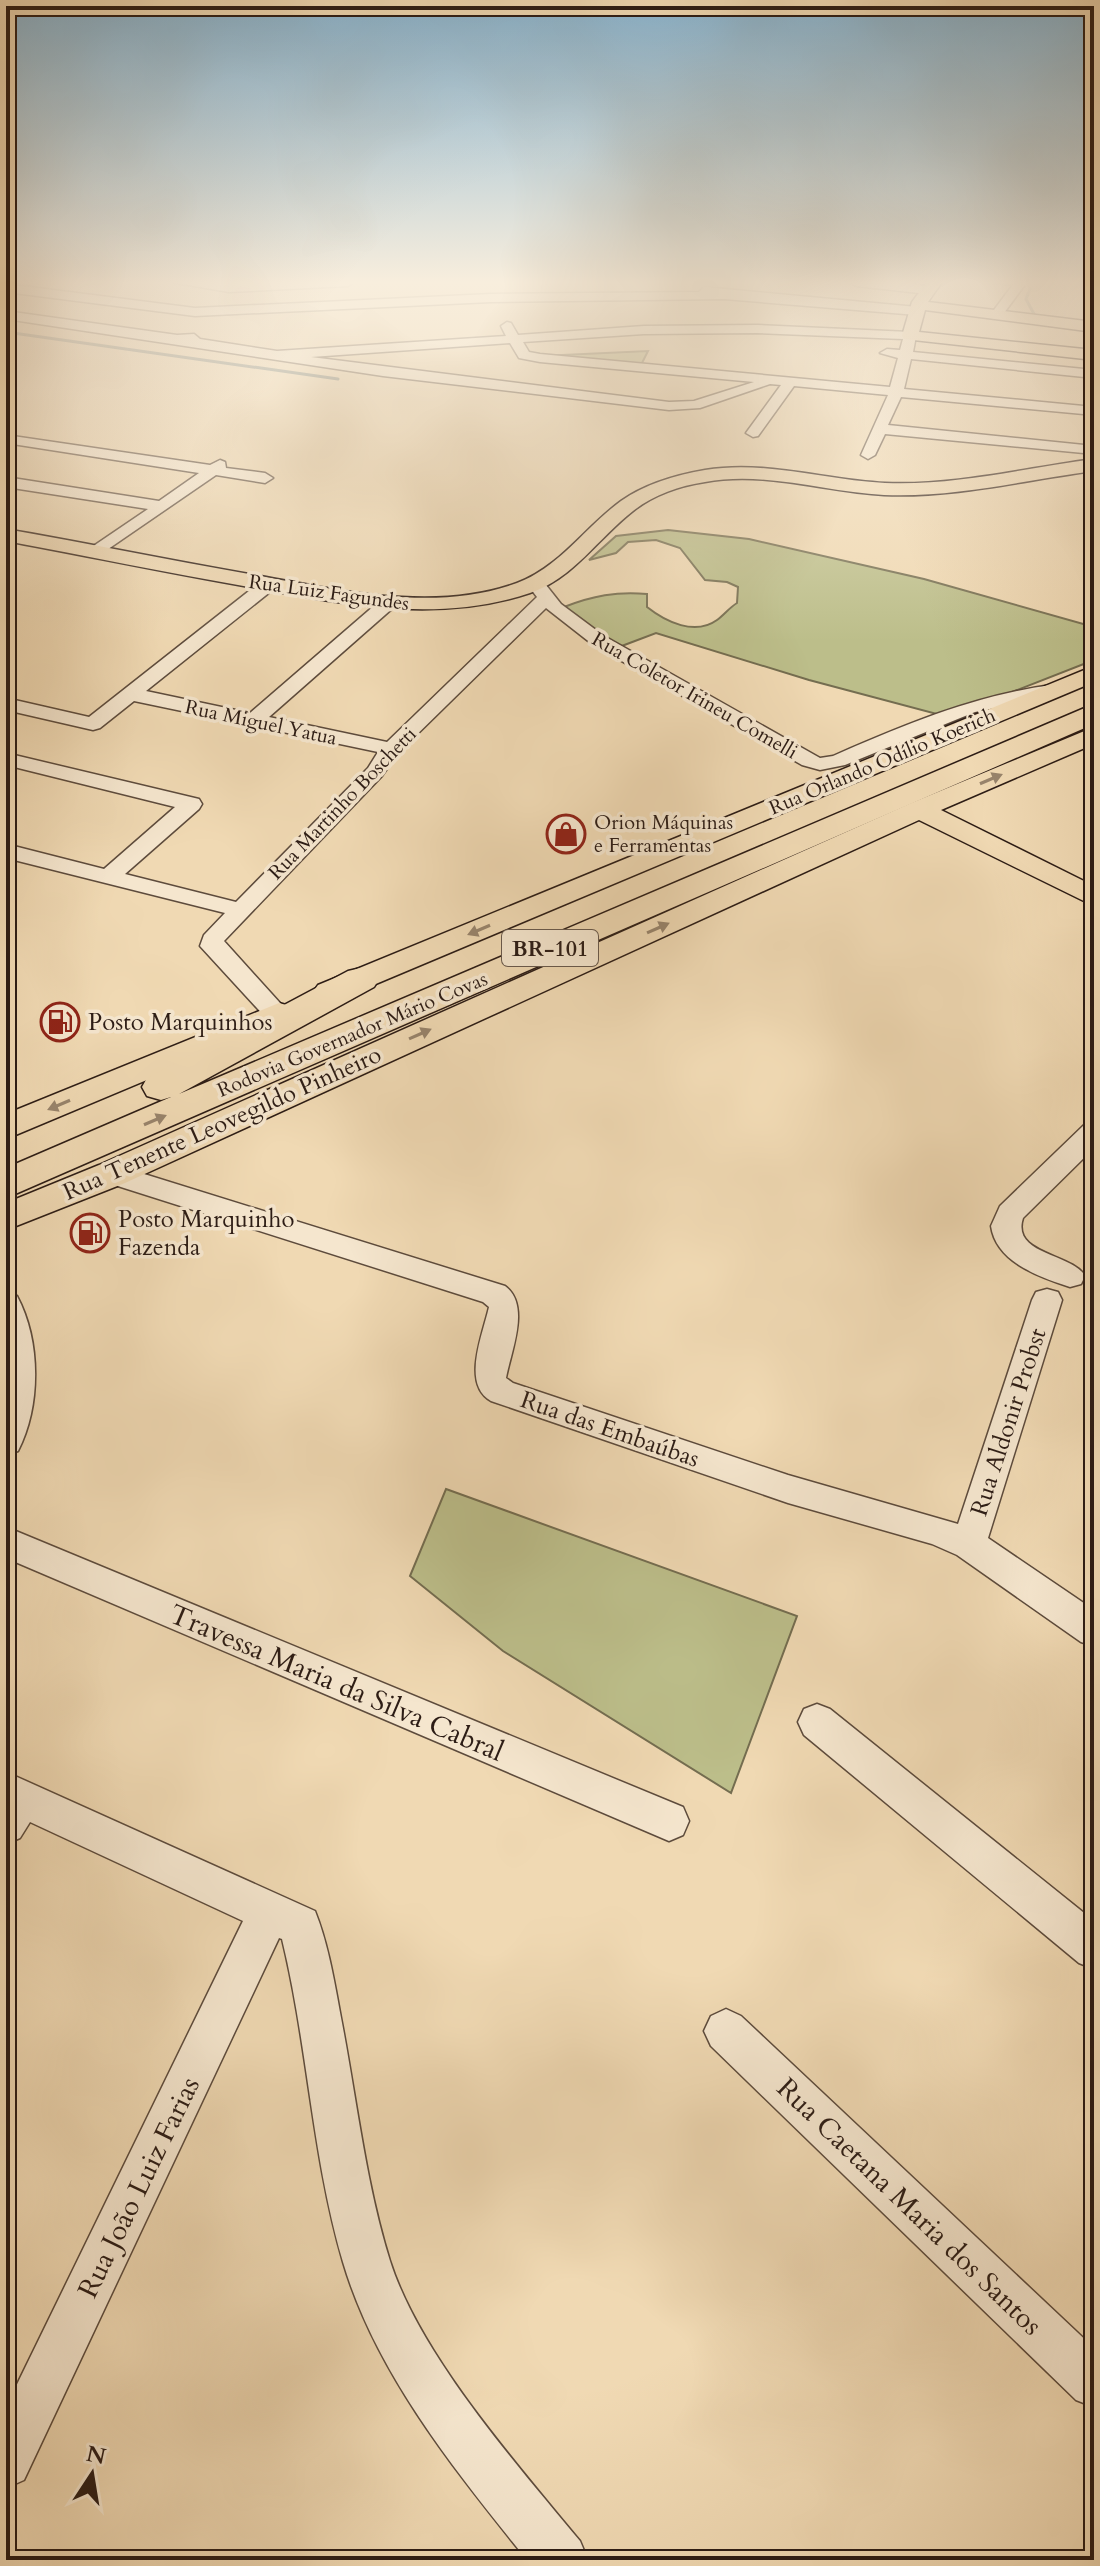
<svg xmlns="http://www.w3.org/2000/svg" width="1100" height="2566" viewBox="0 0 1100 2566" font-family="Cardo,serif">
<rect width="100%" height="100%" fill="#f0d9b3"/>
<filter id="stains"><feTurbulence type="fractalNoise" baseFrequency=".0025" numOctaves="4"/><feColorMatrix values="0 0 0 0 .2 0 0 0 0 .09 0 0 0 0 .02 0 0 0 .5 -.17"/></filter>
<radialGradient id="worn" r=".72"><stop offset=".6" stop-color="#630" stop-opacity="0"/><stop offset="1" stop-color="#630" stop-opacity=".3"/></radialGradient>
<!-- green -->
<path fill="#bcbe8a" stroke="#746d50" stroke-width="2" d="M648,351l-7,14 -101,-9z
M668,530l81,9 175,40 170,48v33l-146,57 -139,-37 -153,-47 -37,14 -55,-40c28,-11 53,-16 83,-13v13c19,15 48,29 70,13 7,-5 12,-12 20,-17l1,-16 -11,-5 -22,-2 -25,-32 -24,-8 -28,2 -12,11 -27,7 27,-24z
M446,1489l351,127 -66,177 -228,-142 -93,-75z"/>
<g fill="none" stroke-linecap="round" stroke-linejoin="round">
<!-- stream -->
<path stroke="#6f7a74" stroke-width="3" d="M990,282l21,3
M1030,289l-4,10 8,15
M6,332l332,47"/>
<!-- minor casing -->
<g stroke="#5d4b3c" stroke-width="3">
<path id="minor" d="M170,282h184l-6,4 -119,6z
M850,282c22,0 67,-3 84,8l-6,4 -72,-8z
M1015,282h12l-26,35h-8l-2,-3z
M6,284l189,24 296,-14 208,-2 5,-5 213,20 6,4 -6,4 -193,-16 -233,3 -296,14 -189,-24z
M6,311l171,24 17,-1 6,5 77,12 229,-15 -5,-10 6,-4 4,1 7,12 126,-9 113,-1 153,7 6,4 -3,16 181,18v8l-183,-19 -7,30 190,18v8l-193,-18 -13,28 206,21v8l-209,-20 -10,21 -7,4 -7,-4 27,-60 -94,-9 -36,50 -5,1 -7,-4 35,-48 -11,-1 -70,24 -31,2 -286,-34 -377,-57zM757,333l146,6 -3,11 -13,-1 -7,4 18,5 -8,29 -350,-33 -11,-2 -6,-10 121,-8zM510,343l9,15 21,4 214,20 -60,19 -25,1 -358,-45z
M6,435l204,30 10,-5 5,2 1,6 39,5 8,5 -8,5 -49,-8 -118,81 -6,-1 -2,-4 2,-4 56,-38 -142,-22v-10l153,24 40,-28 -193,-30z
M269,579l6,1 3,4 -3,4 -129,103 104,22 132,-114 6,-1 9,5 -3,4 -125,110 118,25 150,-145 -10,-13 9,-5 6,1 19,24 43,32 216,122 13,-2c71,-31 140,-60 218,-71l10,6 -3,4 -83,17 -130,53 -25,5 -18,-5 -210,-121 -46,-36 -148,145 -16,23 -158,165 66,73 -4,6h-18l-68,-74 4,-11 21,-22 -219,-55v-14l98,25 71,-62 -169,-42v-12l193,46 3,5 -3,5 -74,65 111,28 132,-134 10,-16 -244,-51 -34,27 -7,2 -87,-20v-12l83,19 174,-137z
M1094,1123v25l-71,70c-12,37 49,35 62,58l-4,8 -11,3c-31,-10 -74,-25 -79,-61l9,-20 84,-81z
M112,1164l393,122c26,19 6,65 1,92l7,5 275,92 170,49 74,-224 4,-8 11,-3 11,3 4,8 -74,238 106,72v36l-13,-4 -124,-87 -25,-11 -144,-41 -297,-102c-30,-17 -8,-67 -2,-94l-6,-5 -381,-121 -4,-7 4,-7z
M6,1293l11,3c24,45 24,110 1,155l-12,4z
M6,1527l677,280 6,14 -6,14 -14,6 -14,-6 -649,-277z
M817,1704l13,5 264,212v48l-15,-6 -275,-228 -6,-13 6,-13z
M6,1772l309,139c14,35 20,75 27,112 15,79 24,161 48,238 30,94 127,204 190,280l8,19h-61c-71,-89 -151,-186 -184,-298 -31,-105 -35,-216 -61,-323l-3,-1 -255,542 -18,8v-81l237,-486 -213,-99 -10,16 -14,6z
M726,2009l15,7 353,332v59l-18,-7 -365,-354 -7,-15 7,-15z"/>
</g>
<!-- major casing -->
<g stroke="#2c1c15" stroke-width="3">
<path id="major" d="M927,282h15l-14,20 166,20v10l-169,-22 -6,22 175,18v10l-190,-21 -2,-3 10,-34z
M1094,459v12c-69,9 -139,27 -210,24 -60,-3 -118,-24 -179,-13 -26,4 -52,13 -72,29 -35,27 -60,68 -103,82 -93,31 -188,11 -281,-6 -81,-14 -162,-31 -243,-46v-12c81,14 162,31 243,45 86,15 184,40 268,9 43,-16 68,-56 104,-82 24,-17 55,-26 84,-31 61,-10 119,10 180,13 70,3 140,-15 209,-24z
M1094,666v16l-754,317 -11,3 -11,-3 -5,-7 5,-7z
M1094,727v17l-153,66 153,76v20l-175,-86 -794,363 -119,47v-27l93,-38 810,-361z
M279,1003l11,3 5,7 -5,7 -284,119v-25z"/>
</g>
<!-- highway casing -->
<g stroke="#2c1c15" stroke-width="3">
<path id="highway" d="M1094,704v20l-1088,474v-30l165,-71 -10,3 -14,-4 -5,-9 5,-9 201,-107 13,-3 13,3 5,8 -5,8 -195,107z"/>
</g>
<!-- minor -->
<use href="#minor" fill="#f5e6ce" fill-rule="evenodd"/>
<!-- major -->
<use href="#major" fill="#f0d9b3" fill-rule="evenodd"/>
<!-- highway -->
<use href="#highway" fill="#f0d9b3" fill-rule="evenodd"/>
</g>
<!-- one-way arrows -->
<defs><path id="oneway-solid" d="M-6-.8H1V-3.2L6.5 0L1 3.2V.8H-6Z" transform="scale(2)"/></defs>
<g fill="#98846c">
<use href="#oneway-solid" transform="translate(991 779) rotate(-23)"/>
<use href="#oneway-solid" transform="translate(658 928) rotate(-24)"/>
<use href="#oneway-solid" transform="translate(479 930) rotate(157)"/>
<use href="#oneway-solid" transform="translate(420 1034) rotate(-24)"/>
<use href="#oneway-solid" transform="translate(59 1105) rotate(157)"/>
<use href="#oneway-solid" transform="translate(155 1120) rotate(-23)"/>
</g>
<!-- sky -->
<linearGradient id="sky" x2="0" y2="1"><stop stop-color="#89b6d3"/><stop offset="0.44" stop-color="#f8eedd"/><stop offset="1" stop-color="#f8eedd" stop-opacity="0"/></linearGradient>
<rect width="1100" height="642" fill="url(#sky)"/>
<!-- icons -->
<defs>
<g id="shop-ring" transform="scale(2)"><circle r="9.5" fill="#f5e6ce" stroke="#8f2418" stroke-width="1.5"/><path d="M-5-2.5h2.3a2.7 3.5 0 0 1 5.4 0H5L5.5 6h-11ZM-1.5-2.5h3a1.5 2.3 0 0 0-3 0Z" fill="#8f2418"/></g>
<g id="fuel-ring" transform="scale(2)"><circle r="9.5" fill="#f5e6ce" stroke="#8f2418" stroke-width="1.5"/><path d="M-5.5-6h7V0h2V4h1.3V-2.5L3-4.5l.8-.8L6-3V5H2.5V1h-1V6h-7ZM-4.2-4.7v3.2H.2V-4.7Z" fill="#8f2418"/></g>
</defs>
<g fill-rule="evenodd">
<use href="#shop-ring" x="566" y="834"/>
<use href="#fuel-ring" x="60" y="1022"/>
<use href="#fuel-ring" x="90" y="1233"/>
</g>
<g text-anchor="middle" stroke-width="7" stroke-linejoin="round" paint-order="stroke">
<!-- far-street labels -->
<g font-size="20" fill="#2c1c15" stroke="#f5e6ce">
<text transform="translate(329 592) rotate(8)" y="7">Rua Luiz Fagundes</text>
<text transform="translate(695 695) rotate(30)" y="7">Rua Coletor Irineu Comelli</text>
<text transform="translate(261 722) rotate(12)" y="7">Rua Miguel Yatua</text>
<text transform="translate(882 761) rotate(-23)" y="7">Rua Orlando Odílio Koerich</text>
<text transform="translate(342 803) rotate(-46)" y="7">Rua Martinho Boschetti</text>
<text transform="translate(352 1034) rotate(-23)" y="7">Rodovia Governador Mário Covas</text>
</g>
<!-- far-poi labels -->
<g font-size="20" fill="#2c1c15" stroke="#f5e6ce" text-anchor="start">
<text x="594" y="829">Orion Máquinas<tspan x="594" dy="23">e Ferramentas</tspan></text>
</g>
<!-- shield labels -->
<rect fill="#f5e6ce" stroke="#68594c" stroke-width="2" x="502" y="930" width="96" height="36" rx="6"/>
<g font-size="22" font-weight="bold" fill="#2c1c15">
<text x="550" y="956">BR-101</text>
</g>
<!-- poi labels -->
<g font-size="24" fill="#2c1c15" stroke="#f5e6ce" text-anchor="start">
<text x="88" y="1030">Posto Marquinhos</text>
<text x="118" y="1227">Posto Marquinho<tspan x="118" dy="28">Fazenda</tspan></text>
</g>
<!-- street labels -->
<g font-size="24" fill="#2c1c15" stroke="#f5e6ce">
<text transform="translate(222 1123) rotate(-24)" y="8">Rua Tenente Leovegildo Pinheiro</text>
<text transform="translate(1008 1422) rotate(-72)" y="8">Rua Aldonir Probst</text>
<text transform="translate(610 1429) rotate(19)" y="8">Rua das Embaúbas</text>
</g>
<!-- near-street labels -->
<g font-size="28" fill="#2c1c15" stroke="#f5e6ce">
<text transform="translate(337 1682) rotate(23)" y="10">Travessa Maria da Silva Cabral</text>
<text transform="translate(138 2187) rotate(-64)" y="10">Rua João Luiz Farias</text>
<text transform="translate(910 2206) rotate(44)" y="10">Rua Caetana Maria dos Santos</text>
</g>
</g>
<!-- margin -->
<rect width="1100" height="2566" fill="none" stroke="#f0d9b3" stroke-width="32"/>
<rect x="8" y="8" width="1084" height="2550" fill="none" stroke="#2c1c15" stroke-width="4"/>
<rect x="16" y="16" width="1068" height="2534" fill="none" stroke="#2c1c15" stroke-width="2"/>
<!-- north arrow -->
<g transform="translate(92 2474) rotate(12)" stroke="#f5e6ce" stroke-width="6" paint-order="stroke">
<path d="M0-6L14 30L0 20L-14 30Z" fill="#2c1c15"/>
<text y="-12" font-size="22" font-weight="bold" text-anchor="middle" fill="#2c1c15">N</text>
</g>
<rect width="100%" height="100%" filter="url(#stains)"/>
<rect width="100%" height="100%" fill="url(#worn)"/>
</svg>
